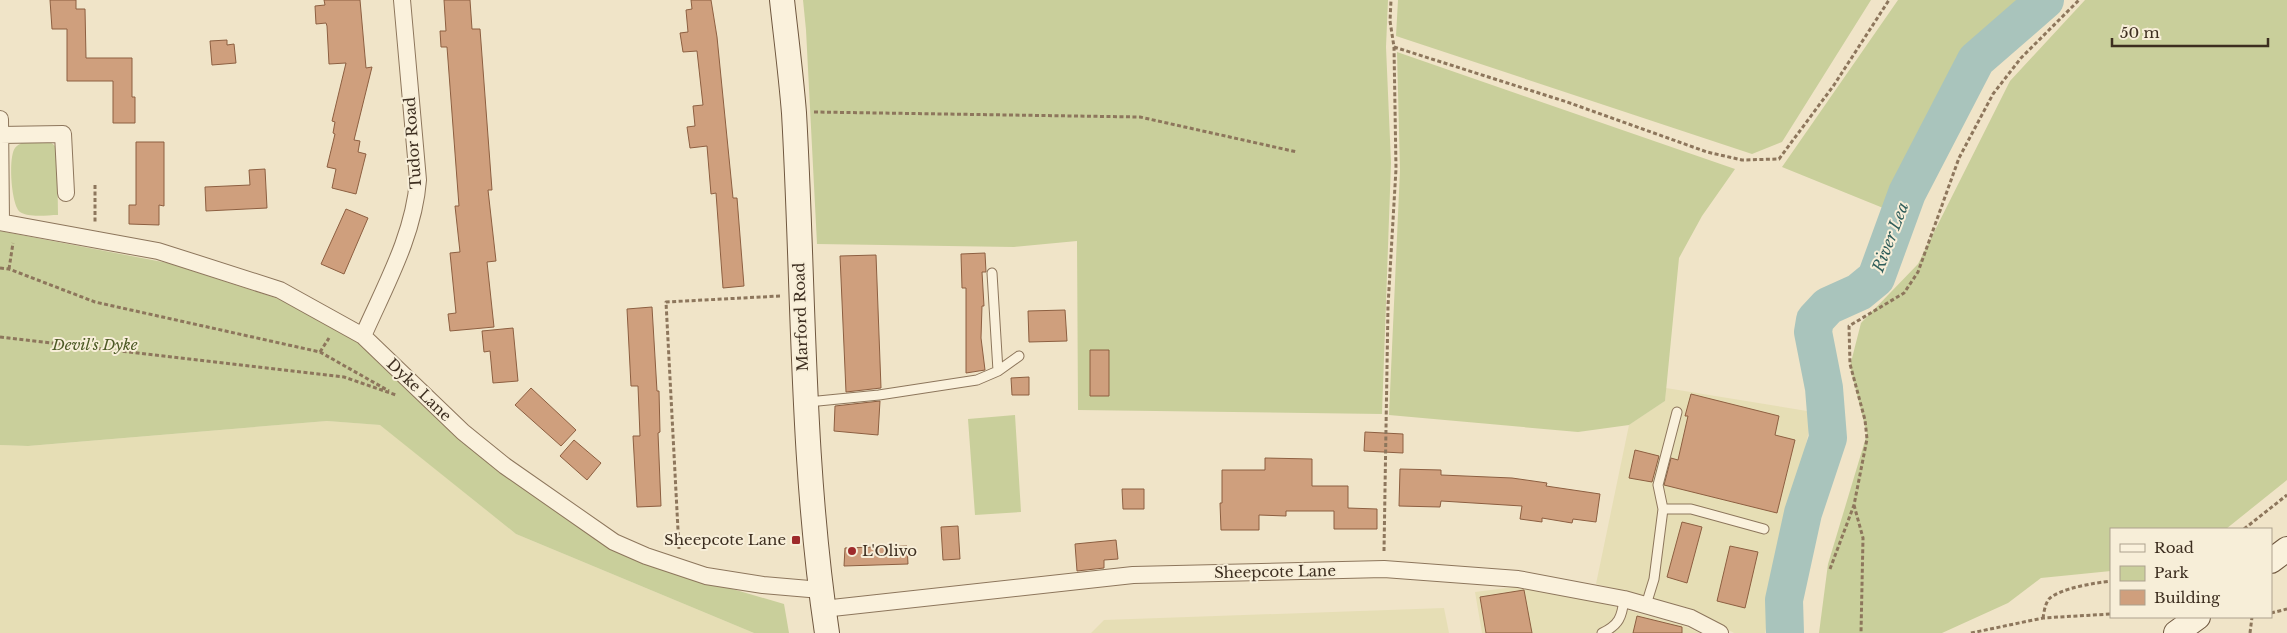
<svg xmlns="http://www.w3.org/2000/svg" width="2287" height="633" viewBox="0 0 2287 633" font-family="'Libre Baskerville',serif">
<rect width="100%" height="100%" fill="#f0e4c8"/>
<!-- farmland -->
<path fill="#e6deb5" d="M1666,388l147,24 -48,221h-31l-45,-25 -93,-24 33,-159 36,-24z
M327,421l54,4 135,109 238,99h-754v-188l28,1z
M1529,585l14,2 139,38 18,8h-218l-7,-41z
M1444,608l5,25h-358l13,-13z"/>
<!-- green -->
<path fill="#c9cf9b" d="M803,0h585l-2,47 5,116 -9,251 -304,-4 -1,-169 -63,6 -197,-3 -11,-214z
M1398,0h473l-89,142 -30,12 -356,-118z
M1898,0h130l-48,44 -87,168 -111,-45z
M2085,0h202v480l-61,49h-115v42l-70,7 -33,25 -66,30h-123l9,-69 39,-130 -17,-68 11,-43 57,-59 92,-183z
M1397,52l338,117 -33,47 -23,42 -14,143 -36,24 -51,7 -189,-17 11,-245z
M25,141c11,0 27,-3 32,8l1,66c-11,0 -29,3 -38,-3 -9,-7 -12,-55 -5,-64 2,-3 7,-5 10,-7z
M0,231l168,32 114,37 93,51 244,198 93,34 72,21 5,29h-35l-238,-99 -136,-109 -53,-4 -299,25 -28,-1z
M1015,415l6,97 -46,3 -7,-96z"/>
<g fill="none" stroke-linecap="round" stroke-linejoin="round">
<!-- river -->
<path stroke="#a9c4bc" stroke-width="38" d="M1785,633l-1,-33 19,-87 25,-75 -4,-50 -11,-56 2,-12 13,-14 31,-14 17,-14 31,-85 69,-133 69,-60"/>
</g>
<!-- building -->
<path fill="#cf9f7d" stroke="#8d5f41" d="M50,0h26v9h9l1,49h46v39h3v26h-22v-42h-46v-52h-15z
M324,0h36l6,68 6,-1 -18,73 6,1 -2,11 8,2 -10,40 -24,-6 4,-19 -9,-2 8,-33 -2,-1 2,-11 -3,-1 14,-58 -17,1 -2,-38 -1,-3 -10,1 -1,-18 10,-1z
M444,0h26l2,29h8l12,161h-4l8,71 -9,1 7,65 -44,4 -2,-17 8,-1 -6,-60 10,-1 -5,-46h4l-12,-159h-6l-1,-16h6z
M691,0h20l6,37 16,161h4l7,88 -21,2 -7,-95 -5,1 -4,-48 -17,2 -3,-21 8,-1 -2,-20 10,-1 -6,-54 -14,1 -3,-19 8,-1 -2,-22 6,-1z
M227,40v5l7,-1 2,19 -24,2 -2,-24z
M136,142h28v64l-5,-1v20l-30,-1v-19h7z
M265,169l2,39 -61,3 -1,-24 45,-2 -1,-15z
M346,209l22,9 -24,56 -23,-10z
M985,253l1,19h-4l2,34h-2l-1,32 4,32 -19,3v-85h-4l-1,-34z
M876,255l5,133 -35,4 -6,-136z
M652,307l5,84h2l1,41 -2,1 3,73 -24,1 -4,-71h7l-2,-50h-7l-4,-77z
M1065,310l2,31 -38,1 -1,-31z
M513,328l5,53 -25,2 -3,-32 -6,1 -2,-21z
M1090,350h19v46h-19z
M1029,377v18h-17l-1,-17z
M531,388l45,42 -15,16 -46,-41z
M1691,394l88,22 -4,19 20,5 -18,73 -113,-28 7,-27 7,2 10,-44h-3z
M880,401l-2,34 -44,-4 1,-25z
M1365,432l38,2v19l-39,-2z
M574,440l27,23 -14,17 -27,-24z
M1635,450l24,6 -7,26 -23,-4z
M1265,458l47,1v27h36v22l29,1v20h-43v-18h-48v5l-27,-1v15h-38l-1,-27h2v-33h43z
M1400,469l41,1v5l71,3 35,5 -1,3 54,8 -4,28 -23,-3 -1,4 -30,-5v4l-22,-3 2,-13 -81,-5 -1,6 -41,-1z
M1122,489h22v20h-21z
M1682,522l20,5 -15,56 -20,-6z
M958,526l2,33 -17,1 -2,-33z
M1116,540l2,19 -14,1v8l-27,3 -2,-27z
M907,546l1,18 -64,2 1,-18z
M1730,546l28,6 -13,56 -28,-7z
M1524,590l8,43h-46l-6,-36z
M1637,616l45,11v6h-49z"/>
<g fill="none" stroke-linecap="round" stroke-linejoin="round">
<!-- lane casing -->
<g stroke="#8d765c" stroke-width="11">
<path id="lane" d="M992,273l6,98
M808,402l71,-7 98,-15 21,-9 21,-15
M1663,509h28l73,20
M1646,605l8,-26 9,-70 -5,-24 19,-73
M1602,633c17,-8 20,-16 22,-34"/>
</g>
<!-- street casing -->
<g stroke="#8d765c" stroke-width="18">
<path id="street" d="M0,119l1,103
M0,135l63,-1 3,59
M0,222l158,29 122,39 83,46 100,96 42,34 109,76 32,14 60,20 57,9 58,5
M363,336c22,-50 51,-101 55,-156l-16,-180
M823,609l310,-34 251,-6 134,10 106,20 67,19 29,15"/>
</g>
<!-- secondary casing -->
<g stroke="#6f573f" stroke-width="26">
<path id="secondary" d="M782,0c4,37 9,75 12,113 10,173 7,347 33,520
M2271,561l16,-12
M2176,633l22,-16"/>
</g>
<!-- path -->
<path stroke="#8d765c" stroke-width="3" stroke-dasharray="4 2.5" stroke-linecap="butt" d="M1394,47l173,55 140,50 35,8 37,-1 55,-74 55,-85
M814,112l326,5 157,35
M95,185v37
M0,268l9,1 86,33 225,50 69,39
M9,269l4,-26
M0,337l344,40 52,18
M320,352l9,-14
M1854,505l9,33 -2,95
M2244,529l43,-34
M679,549l-13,-247 114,-6
M1384,551l4,-245 8,-137 -2,-122 -4,-26 1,-21
M1830,569l24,-64 13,-66 -2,-19 -15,-56 -1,-38 55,-33 14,-21 41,-114 34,-64 28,-36 58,-58
M2271,613l16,-4
M2043,618c1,-6 2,-14 6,-19 11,-11 46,-16 62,-18
M1971,633l72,-15 68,-4
M2250,633l2,-16"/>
<!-- lane -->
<use href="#lane" stroke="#faf1dc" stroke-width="9"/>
<!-- street -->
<use href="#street" stroke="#faf1dc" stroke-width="16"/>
<!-- secondary -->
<use href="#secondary" stroke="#faf1dc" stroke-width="24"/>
</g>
<!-- markers -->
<g fill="#9e2a2b" stroke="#f7eed8" stroke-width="2">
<rect x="791" y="535" width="10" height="10" rx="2.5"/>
<circle cx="852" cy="551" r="5"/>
</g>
<g text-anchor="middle" stroke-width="4" stroke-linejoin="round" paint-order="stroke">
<!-- street labels -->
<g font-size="15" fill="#3d2e20" stroke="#f7eed8">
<text transform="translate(413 143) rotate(-94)" y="5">Tudor Road</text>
<text transform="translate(801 317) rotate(-92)" y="5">Marford Road</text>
<text transform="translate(419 390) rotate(44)" y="5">Dyke Lane</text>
<text transform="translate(1275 572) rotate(-1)" y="5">Sheepcote Lane</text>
</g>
<!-- park labels -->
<g font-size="15" font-style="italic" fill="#4d5a26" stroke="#f7eed8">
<text x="95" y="350">Devil's Dyke</text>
</g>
<!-- poi labels -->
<g font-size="15" fill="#3d2e20" stroke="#f7eed8" text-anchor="end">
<text x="786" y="545">Sheepcote Lane</text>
<text x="862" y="556" text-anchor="start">L'Olivo</text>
</g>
<!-- water labels -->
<g font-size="16" font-style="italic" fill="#2f5d5a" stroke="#f7eed8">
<text transform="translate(1890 237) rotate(-69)" y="6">River Lea</text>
</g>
</g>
<!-- legend -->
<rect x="2110" y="528" width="162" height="90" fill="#f7eed8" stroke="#ada18e"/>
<rect x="2120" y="544" width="25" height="8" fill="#faf1dc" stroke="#ada18e"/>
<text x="2154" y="553" font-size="15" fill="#3d2e20">Road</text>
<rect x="2120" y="566" width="25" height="15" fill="#c9cf9b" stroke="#ada18e"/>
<text x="2154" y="578" font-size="15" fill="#3d2e20">Park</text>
<rect x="2120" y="590" width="25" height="15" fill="#cf9f7d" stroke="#ada18e"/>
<text x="2154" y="603" font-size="15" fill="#3d2e20">Building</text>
<!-- scale -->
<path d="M2112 38v8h156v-8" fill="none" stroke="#3d2e20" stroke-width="2.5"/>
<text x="2120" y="38" font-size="15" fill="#3d2e20" stroke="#f7eed8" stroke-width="4" paint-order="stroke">50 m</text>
</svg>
